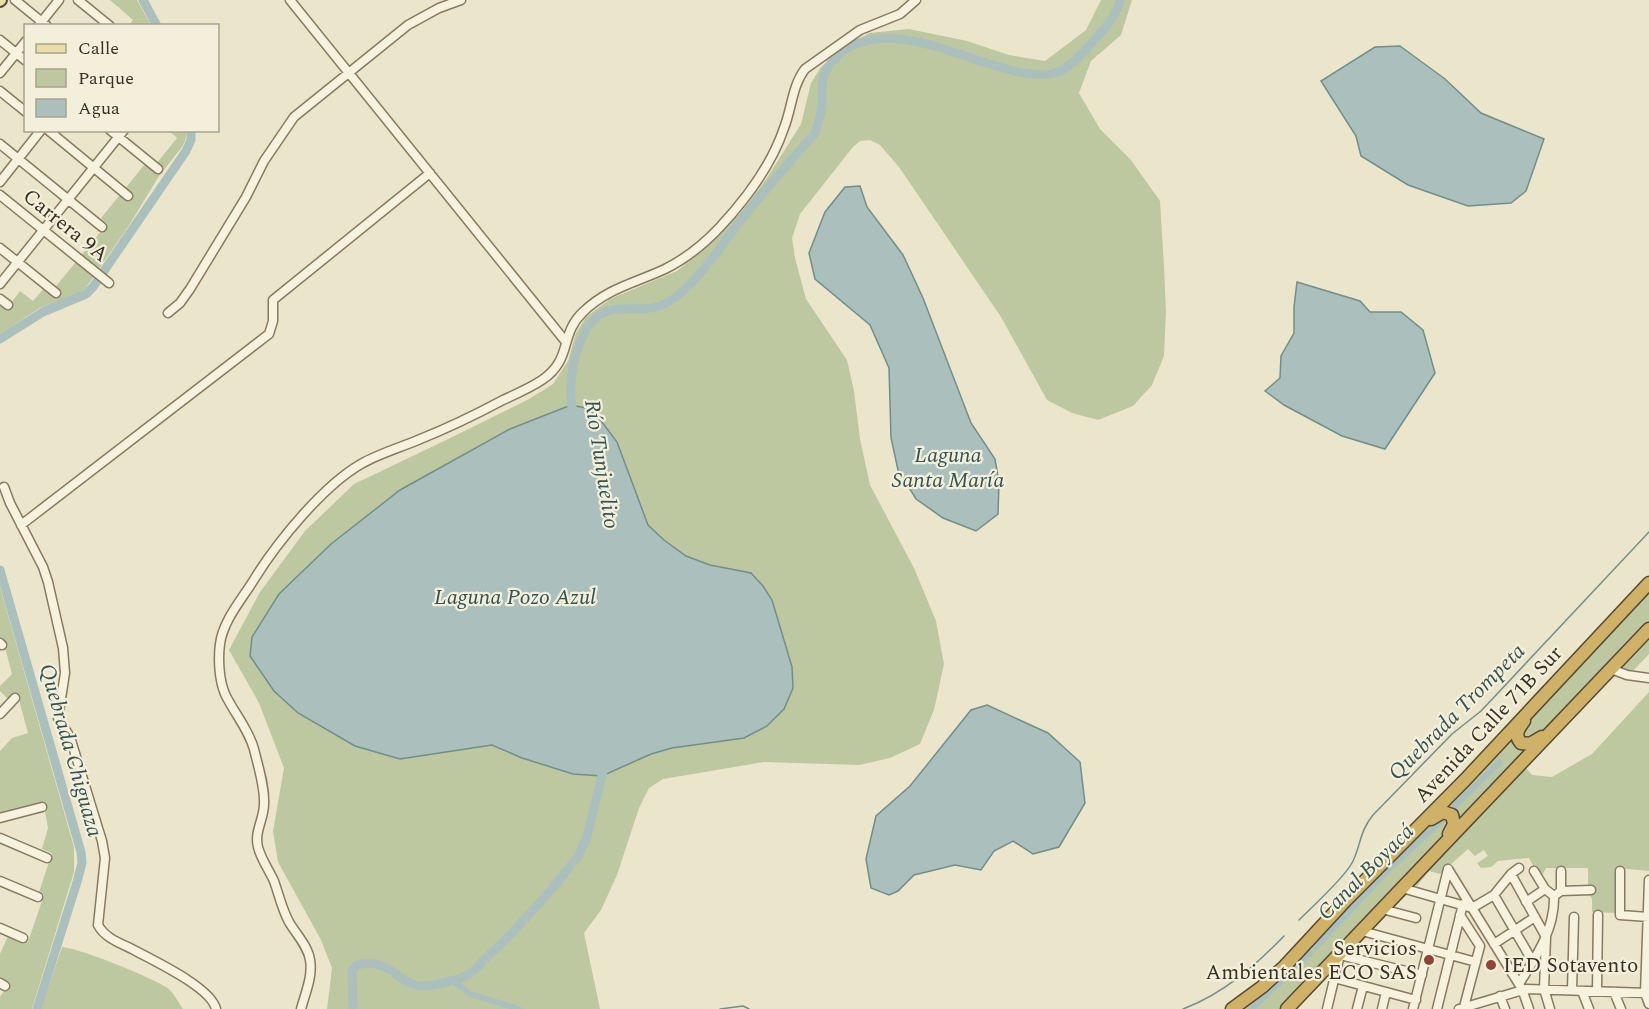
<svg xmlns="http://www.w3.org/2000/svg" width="1649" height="1009" viewBox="0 0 1649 1009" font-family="Spectral,serif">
<rect width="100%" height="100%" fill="#ebe6cb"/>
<!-- green -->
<path fill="#bdc8a0" d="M110,0h27l14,25h-22l4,-5z
M1101,0h31l-11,35 -30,26 -12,32 21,36 31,31 29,41 4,65 2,46 -2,44 -12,29 -19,21 -35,14 -26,-7 -25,-13 -46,-83 -102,-150 -19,-22 -10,-5 -10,1 -7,6 -53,67 -8,24 3,20 11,41 41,61 7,31 6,48 10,46 44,83 22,53 8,43 -10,46 -14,34 -30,14 -31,7 -95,-3 -101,17 -14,9 -10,20 -22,67 -16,35 -17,23 16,76h-273l5,-41 -11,-28 -43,-78 -5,-31 11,-63 -25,-65 -30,-53 31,-58 45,-61 49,-47 88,-42 87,-43 24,-15 15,-23 8,-28 10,-16 24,-18 67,-28 36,-30 29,-30 25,-33 34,-54 10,-41 10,-16 20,-17 28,-17 40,-4 58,12 42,14 36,6 41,-31z
M169,131h18l-2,10 -3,6 -23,29 -31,51 -43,62 -10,6 -35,13 -40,26v-30l5,-5 6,4 9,-12 13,10 13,-15 6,5 55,-67 -6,-6 44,-54 7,5 25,-31z
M0,587l74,260v25l-42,137h-32v-12l8,-12 -8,-6v-25l8,-18 20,6 16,-47 -5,-3 13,-39 -10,-4 6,-21 -3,-16 -45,10v-71l12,-13 16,-5 -11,-40 -8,7 -9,-9v-5l12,-12 -8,-30 -4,-4z
M1649,588v35l-114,116 -9,3 -6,-12 3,-4z
M1649,634v20l-17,18 -13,-5z
M1649,692v179l-32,-3 -1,45 -24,-1v-13l-4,-8v-23h-42l-6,11 -11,-21 -31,3 -7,6 -10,1 -4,-5 11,-7 -4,-6 -9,6 -7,-7 -28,25 -11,-3 -12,15 -4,-3 113,-115 6,7 20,2 40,-23z
M1512,734l7,13 7,3 -67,72 -16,-14 39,-36z
M1447,815l3,12 -25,31 -130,138 -15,13h-42l159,-156 18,-13 23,-23z
M62,947c20,2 86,29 104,40 7,4 12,15 17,22h-142z"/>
<!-- water -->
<path fill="#abc0bd" stroke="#728e8b" stroke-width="1.5" d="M1400,46l45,33 36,34 63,26 -18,52 -15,12 -43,3 -60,-21 -47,-29 -5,-20 -35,-55 54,-34z
M860,186l7,21 36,48 20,43 48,125 24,36 4,23 -1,32 -22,17 -33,-13 -27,-19 -18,-29 -7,-32 -2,-70 -19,-43 -55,-46 -6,-26 16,-41 20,-25z
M1297,282l63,19 10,11h31l22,18 12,43 -50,76 -43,-13 -58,-31 -19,-14 15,-13 1,-22 13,-23v-26z
M571,405l15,3 13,10 18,24 31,83 16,15 22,16 24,9 41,8 12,13 9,14 20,67 1,21 -9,21 -17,17 -23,12 -72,10 -21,6 -49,22 -29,-2 -51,-16 -30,-13 -92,14 -45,-13 -57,-33 -24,-22 -24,-35 2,-19 27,-43 52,-50 69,-54 110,-61z
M987,705l61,28 32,29 5,41 -26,44 -26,7 -20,-13 -19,10 -13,19 -26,-5 -41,10 -16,16 -9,4 -18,-7 -5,-29 10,-43 34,-30 61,-76z"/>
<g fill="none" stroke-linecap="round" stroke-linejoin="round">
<!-- stream -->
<path stroke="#728e8b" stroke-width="1.5" d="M1299,920c14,-14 45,-42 53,-57 9,-17 7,-31 21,-48l79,-81 29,-23 168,-179
M720,1009l23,-3 6,3
M1183,1009c40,-15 72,-43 101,-73"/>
<!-- canal -->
<path stroke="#abc0bd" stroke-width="6" d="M1454,807l46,-45
M1316,947l72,-77 53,-49
M452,980l18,14 49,15
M1252,1009l58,-56"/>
<!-- river -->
<path stroke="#abc0bd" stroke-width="9" d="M143,0l14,26
M0,339l43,-27 43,-18 7,-7 93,-136 5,-11v-10
M573,414c-6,-28 0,-69 19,-92 23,-27 53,0 84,-25 26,-21 45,-51 65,-77 24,-30 49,-58 74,-87 3,-9 6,-17 7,-27 1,-17 -3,-28 9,-43 46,-56 132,-1 188,9 11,2 25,4 36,1 14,-5 25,-17 35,-28 11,-12 27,-29 30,-45
M0,570l81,282 1,11 -5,19 -40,127
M353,1009l-1,-38 5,-6c32,-9 41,19 63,21 11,0 41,-6 49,-12 7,-4 11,-11 17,-16 33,-31 65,-66 93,-103l8,-18 18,-74"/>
<!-- minor casing -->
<g stroke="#867a61" stroke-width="11">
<path id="minor" d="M15,0l32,26
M78,0l32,26
M290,0l276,342
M39,25l20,-25
M0,40l26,21
M0,73l26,-32
M0,91l26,21
M48,130l80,66
M110,130l48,39
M0,144l102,83
M0,182l41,-52
M0,195l109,88
M0,248l56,45
M0,284l124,-154
M0,299l8,6
M168,313l12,-10 10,-14 56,-92 18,-36 30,-44 114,-92 31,-17 22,-8
M4,487l6,16 33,64 5,15 15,66 2,25 -7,45 12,19 32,104 3,17 -7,67c7,13 22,18 34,24 20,11 79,38 84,60
M21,525l248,-191 4,-13v-21l157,-127
M0,643l2,2
M1611,669l16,6 22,3
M0,714l15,-16
M0,818l42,-11
M0,838l47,20
M1448,869l74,120 7,20
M1534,871l11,18 9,7
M1620,871v44l29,2
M1511,874l35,63 -2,52 6,20
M1649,880l-4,113 4,11
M0,881l38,16
M1402,888l70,20 22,-13 17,-21 8,-6
M1561,891v-20
M1494,895l39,67
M1554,896l7,-5 30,-1
M1526,902l19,-13
M1382,909l34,9
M1460,915l20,31 -16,61
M0,928l23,10
M1362,931l114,31
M1494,944l41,-27
M1334,978l82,22
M0,983l5,3
M1519,984c17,-27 36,-55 35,-88
M1572,990l2,-73
M1582,991l7,18
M1597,991l1,-76
M1614,992l7,17
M1500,996l5,13
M301,1009c4,-15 12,-33 9,-49 -2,-14 -14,-26 -21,-38 -7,-13 -10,-27 -15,-41 -5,-11 -13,-22 -16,-34 -4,-15 6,-28 6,-43 1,-17 -6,-38 -10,-55 -6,-21 -20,-36 -29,-55 -6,-14 -7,-35 -5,-50 3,-24 23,-46 35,-66 23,-37 68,-92 106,-114 17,-10 38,-16 57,-24 30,-12 57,-25 85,-40 13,-6 27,-12 39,-20 31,-21 17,-45 41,-68 25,-24 52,-29 82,-43 20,-10 40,-26 55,-42 26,-28 52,-63 64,-99 8,-20 8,-42 21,-59l55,-39 40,-16 16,-14
M1327,1009l13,-54 82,20
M1357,1009l6,-23
M1382,1009l4,-17
M1413,1009l35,-140
M1437,1009l26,-105
M1459,1009l67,-20 123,4"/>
</g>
<!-- major casing -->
<g stroke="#554834" stroke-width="14">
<path id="major" d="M0,1l1,-1"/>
</g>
<!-- highway casing -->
<g stroke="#554834" stroke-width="15">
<path id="highway" d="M1524,721c-6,8 -10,14 -3,22l9,1 12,-7
M1431,819l12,-7 9,3 2,9 -5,10
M1232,1009l30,-22 22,-20 63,-68 118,-119 184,-197
M1287,1009l362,-380"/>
</g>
<!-- minor -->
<use href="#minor" stroke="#f6f2de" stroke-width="8"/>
<!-- major -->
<use href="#major" stroke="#e9dea8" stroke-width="10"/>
<!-- highway -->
<use href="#highway" stroke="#cfb167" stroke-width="12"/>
</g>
<!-- markers -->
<g fill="#8e4438" stroke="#f3efda" stroke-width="2">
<circle cx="1429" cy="960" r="6"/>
<circle cx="1491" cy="965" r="6"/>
</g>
<g text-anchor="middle" stroke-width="4.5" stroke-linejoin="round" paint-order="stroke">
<!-- street labels -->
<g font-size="21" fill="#383023" stroke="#f3efda">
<text transform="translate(66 225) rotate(39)" y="7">Carrera 9A</text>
<text transform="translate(1488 724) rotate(-47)" y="7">Avenida Calle 71B Sur</text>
</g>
<!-- poi labels -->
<g font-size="21" fill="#383023" stroke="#f3efda" text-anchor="end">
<text x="1417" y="955">Servicios<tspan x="1417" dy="24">Ambientales ECO SAS</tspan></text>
<text x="1503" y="972" text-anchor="start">IED Sotavento</text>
</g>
<!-- water labels -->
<g font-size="22" font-style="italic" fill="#345356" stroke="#f3efda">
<text x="948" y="462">Laguna<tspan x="948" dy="25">Santa María</tspan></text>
<text transform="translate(603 464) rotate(81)" y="8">Río Tunjuelito</text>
<text x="515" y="604">Laguna Pozo Azul</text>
<text transform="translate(1456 711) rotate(-45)" y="8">Quebrada Trompeta</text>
<text transform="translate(72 750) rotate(74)" y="8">Quebrada Chiguaza</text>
<text transform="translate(1365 871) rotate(-45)" y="8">Canal Boyacá</text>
</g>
</g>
<!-- legend -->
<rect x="24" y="24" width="195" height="108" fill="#f3efda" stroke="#a8a391" stroke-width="1.5"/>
<rect x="36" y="44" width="30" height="9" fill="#e9dea8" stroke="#a8a391" stroke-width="1.5"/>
<text x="78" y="54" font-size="18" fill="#383023">Calle</text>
<rect x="36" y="69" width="30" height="18" fill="#bdc8a0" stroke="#a8a391" stroke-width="1.5"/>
<text x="78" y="84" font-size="18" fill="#383023">Parque</text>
<rect x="36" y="99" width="30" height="18" fill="#abc0bd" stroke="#a8a391" stroke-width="1.5"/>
<text x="78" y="114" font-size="18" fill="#383023">Agua</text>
</svg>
